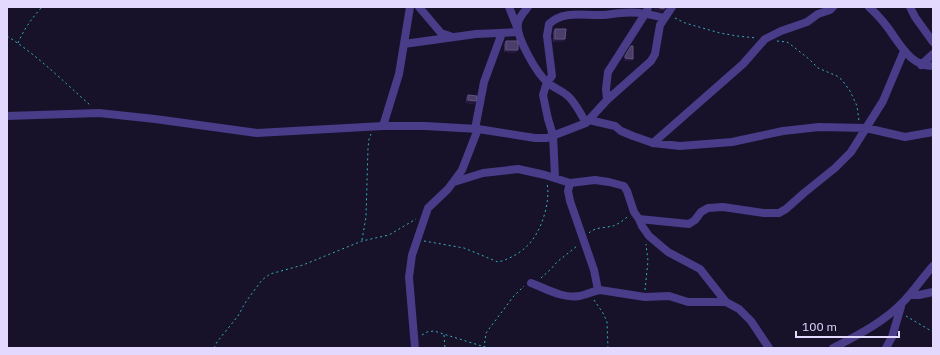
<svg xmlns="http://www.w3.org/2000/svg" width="940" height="355" viewBox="0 0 940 355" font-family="'IBM Plex Sans',sans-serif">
<rect width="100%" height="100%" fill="#18112a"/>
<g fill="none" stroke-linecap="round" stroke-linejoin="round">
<!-- path -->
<path stroke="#31b2bb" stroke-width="1" stroke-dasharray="2 3" stroke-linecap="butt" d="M675,18l10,5 35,10 17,3 20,2
M7,36c30,19 56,45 83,69
M777,41l10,1 3,2 19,15 9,9 19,8 5,4 8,11 7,15 2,15
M18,43c6,-14 14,-25 24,-36
M589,233c6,-6 16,-5 24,-7 5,-2 10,-5 14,-9
M362,240l4,-23 2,-69 1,-9 2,-5
M424,241l40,7 34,14c9,-2 21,-8 28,-15 15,-13 25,-45 21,-64
M541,278l10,-9 6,-7 20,-16
M645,290l3,-29 -2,-17
M594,300l9,13 4,9 1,26
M906,316l27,16
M422,335l5,-3 7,-1 54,17
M444,335l1,13
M214,348l3,-6 21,-26 7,-13 17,-23 8,-6 33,-9 59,-24 27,-6 27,-16
M484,348l2,-15 27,-36 11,-11"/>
<!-- street -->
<path stroke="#493c88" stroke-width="8" d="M419,7l22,26 9,3
M509,7l8,20
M528,7c-4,5 -9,10 -10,16 -3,13 19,51 30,60 6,5 15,8 21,14 7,7 12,17 17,26
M869,7c10,9 19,20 26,31 10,14 19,28 38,28
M910,7l5,10 18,25
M404,44l72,-10 42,-2
M921,65l12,-11
M607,100l-1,-11 2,-17 39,-61 1,-4
M7,116l92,-3 56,6 102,14 126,-7h42l53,3 57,9h12l39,-15 21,-23 44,-39 4,-7 5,-29 12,-18
M589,120l26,6 6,5 12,5 20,7 27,3 52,-4 51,-11 36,-4 47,1 39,9 28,-5
M383,126l16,-52 11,-67
M475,129l9,-47 18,-49
M653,143l90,-79 22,-25 16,-8 26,-9 11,-8 12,-4 3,-3
M555,177l-2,-42 -5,-16 -5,-24 4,-13 5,-6 -5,-40 2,-12c15,-14 35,-8 53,-9 7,0 13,-2 19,-2 14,-2 29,1 43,5
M454,182l29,-9 35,-4 27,6 25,8 25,-3 14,2 15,4 3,5 7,21 5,7 3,7 7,10 19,16 32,17 26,33
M570,183l-2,8 2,10 24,69 4,20
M639,219l50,5 6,-4 6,-8 7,-4 15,-1 41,6h15l7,-4 18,-16 31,-25 16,-16 32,-51 21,-50
M531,283c14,5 32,16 48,13 7,-1 14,-5 21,-6l45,7 24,-1 19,6h38l13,7 12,12 18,27
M910,295h9l14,-3
M415,348l-6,-71 3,-22 16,-47 20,-19 14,-19 16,-41
M833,348c25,-13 51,-26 70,-46 11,-11 20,-25 30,-36
M886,348l6,-11 10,-34"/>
</g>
<!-- wall -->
<path fill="#392a58" d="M555,29l10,10 -2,3h-10v-10z
M506,41l10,12 -12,-1v-8z
M468,95l6,9 -8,-1v-5z"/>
<!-- shaded-wall -->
<path fill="#24183e" d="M655,7h1l8,2 -2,3 -9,-2z
M555,39h10l-2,3h-10z
M506,50h12l-2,3 -12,-1z
M625,58l8,1 -2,2h-8z
M468,100l8,1 -2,3 -8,-1z"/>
<!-- building -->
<path fill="#4b3d6a" stroke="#635581" d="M656,7h9l-1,2z
M555,29h11l-1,10h-10z
M506,41h12v9h-12z
M631,46h2v13l-8,-1v-2z
M468,95l9,1 -1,5 -8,-1z"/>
<!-- border -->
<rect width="940" height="355" fill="none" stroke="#e3d9ff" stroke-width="16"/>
<!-- scale -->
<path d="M796 331v6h103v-6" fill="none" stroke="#e3d9ff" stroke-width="2"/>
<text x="802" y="331" font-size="12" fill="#e3d9ff" stroke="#18112a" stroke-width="3" paint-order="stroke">100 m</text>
</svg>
